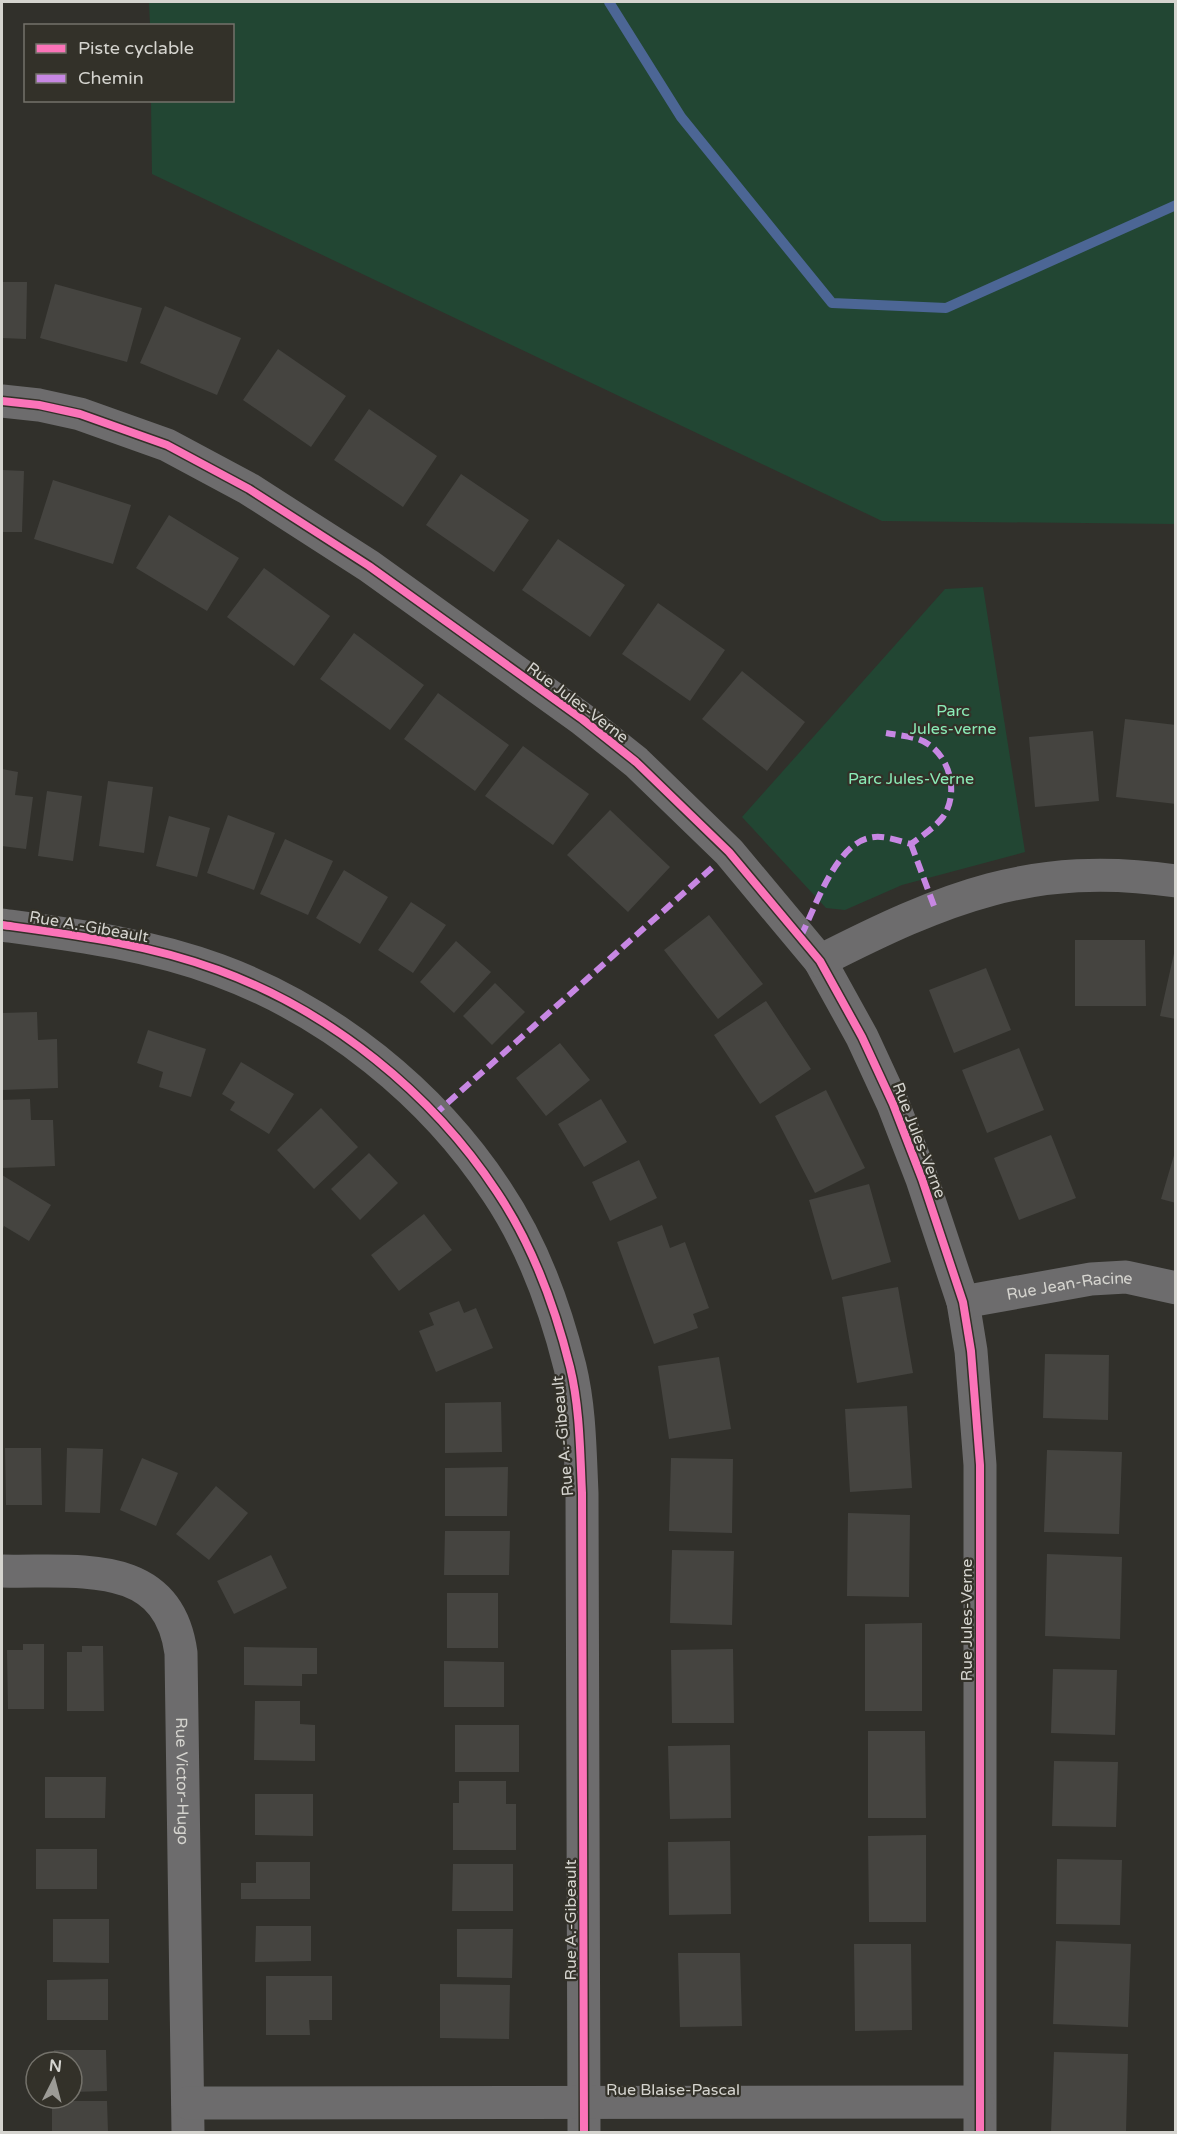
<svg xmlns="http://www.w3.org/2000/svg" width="1177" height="2134" viewBox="0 0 1177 2134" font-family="'Varela Round',sans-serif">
<rect width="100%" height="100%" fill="#31302b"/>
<!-- green -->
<path fill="#224633" d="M149,2h1026v522l-293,-3 -730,-347 -1,-73 81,-1v-74l-82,-1z
M983,587l42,265 -123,33 -57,25 -19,-2 -84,-91 203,-228z"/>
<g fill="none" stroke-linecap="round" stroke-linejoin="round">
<!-- stream -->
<path stroke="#4c6695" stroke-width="10" d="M609,2l72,115 151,186 114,5 230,-103"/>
</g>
<!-- building -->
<path fill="#454440" d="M2,282h25l-1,57 -24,-1z
M55,284l87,24 -15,54 -87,-24z
M165,306l76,32 -24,57 -77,-32z
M278,349l68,47 -35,51 -68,-47z
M369,409l68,47 -34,51 -69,-47z
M2,470l22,1 -2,61h-20z
M461,474l68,46 -35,52 -68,-47z
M53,480l78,25 -18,59 -79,-25z
M169,515l70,43 -32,53 -71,-43z
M558,539l67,46 -35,52 -68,-47z
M264,568l66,48 -36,50 -67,-49z
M658,603l67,47 -35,51 -68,-47z
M354,633l70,52 -34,45 -70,-51z
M742,671l63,51 -38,49 -65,-52z
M438,693l71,52 -34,46 -71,-52z
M1125,719l51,6v79l-60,-7z
M1093,731l6,70 -64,6 -6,-70z
M523,746l66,48 -36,51 -68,-49z
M2,769l16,3 -3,23 18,2 -7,52 -24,-3z
M108,781l45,6 -9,66 -45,-7z
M47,791l35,5 -9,65 -35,-5z
M610,810l60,57 -42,45 -61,-57z
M228,815l47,18 -21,57 -47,-17z
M169,816l41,12 -13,49 -41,-11z
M285,839l48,22 -25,54 -48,-21z
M344,870l44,27 -28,47 -44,-26z
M411,902l35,23 -33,48 -35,-23z
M709,915l54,69 -45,35 -54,-69z
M1075,940h70l1,66h-71z
M456,941l35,31 -37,41 -34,-31z
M1175,949h1v70l-16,-3z
M986,968l25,62 -57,23 -25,-63z
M495,983l30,29 -33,33 -29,-29z
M766,1001l45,68 -51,35 -46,-69z
M37,1012l1,28 19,-1 1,49 -56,2v-77z
M148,1030l58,19 -15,48 -32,-10 4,-15 -26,-9z
M560,1043l30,37 -44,36 -30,-38z
M1019,1048l25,62 -57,23 -25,-63z
M241,1062l53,32 -25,40 -39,-24 5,-8 -13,-8z
M826,1090l39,78 -50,25 -40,-77z
M30,1099l1,21h22l2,46 -53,2v-68z
M601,1099l26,43 -43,25 -26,-43z
M321,1108l37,39 -44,42 -37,-39z
M1051,1135l25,63 -57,22 -25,-62z
M1175,1152h1v51l-15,-4z
M369,1153l29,30 -38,37 -29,-31z
M639,1160l18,38 -47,23 -18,-39z
M2,1175l49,30 -22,36 -25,-15 -2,5z
M869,1184l22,78 -59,18 -23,-80z
M424,1214l28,36 -53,41 -28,-36z
M662,1225l8,23 15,-6 24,66 -16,6 5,14 -44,16 -37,-102z
M898,1287l15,86 -56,10 -15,-86z
M459,1301l5,12 12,-5 17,40 -57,24 -17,-41 15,-6 -5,-12z
M1045,1354l64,1 -1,65 -65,-2z
M719,1357l12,72 -62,10 -11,-73z
M501,1402l1,50 -57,1v-50z
M907,1406l5,82 -62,4 -5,-83z
M5,1448h36l1,57h-36z
M67,1448l36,1 -3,64 -35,-1z
M1047,1450l75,2 -3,82 -75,-2z
M142,1458l36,15 -22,53 -36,-16z
M671,1458l62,1 -1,74 -63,-2z
M508,1467l-1,49h-62v-48z
M216,1486l32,27 -39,47 -33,-26z
M848,1513l62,2 -1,82 -62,-1z
M445,1531h65l-1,44h-65z
M672,1550l62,1 -2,74 -62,-2z
M1047,1554l75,3 -2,82 -75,-3z
M271,1555l16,33 -53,26 -17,-33z
M447,1593h51v55h-51z
M922,1623v88h-57v-87z
M23,1644h21v65h-36l-1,-59h16z
M82,1646h21l1,65h-37v-59h15z
M244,1647l73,1v26h-15v12l-58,-1z
M733,1649l1,74h-62l-1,-73z
M444,1661l60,1v45h-60z
M1053,1669l64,1 -2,65 -64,-2z
M255,1701h45v23l15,1v36l-61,-1z
M455,1725h64v47h-64z
M868,1731h57l1,87h-58z
M730,1745l1,73 -61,1 -2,-73z
M1054,1761l64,1 -2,65 -64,-1z
M45,1777h61l-1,41h-60z
M459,1781h47v23h10v46h-63v-47h6z
M255,1794h58v42l-58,-1z
M926,1835v87h-57l-1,-86z
M730,1841l1,73 -62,1 -1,-73z
M36,1849h61v40h-61z
M1057,1859l65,1 -2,65 -64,-1z
M256,1862h54v37h-69v-16h15z
M453,1864h60v47h-61z
M53,1919h56v44l-56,-1z
M256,1926h55v35l-56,1z
M457,1929h56l-1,49 -55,-1z
M1056,1941l75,3 -3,83 -75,-3z
M854,1944h57l1,86 -57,1z
M678,1953h62l2,73 -62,1z
M266,1976h66v44h-23l1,15h-44z
M108,1979v41h-61v-40z
M440,1984l70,1 -1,54 -69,-1z
M54,2050h52l1,41 -35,1v-30h-18z
M1054,2052l74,2 -2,78h-75z
M52,2101h55l1,31h-56z"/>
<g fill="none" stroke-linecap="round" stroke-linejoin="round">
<!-- street -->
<g stroke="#6d6c6d" stroke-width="33">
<path d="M2,401l37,4 41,9 87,31 82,44 120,77 213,153 54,43 93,90 91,109 42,76 31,67 29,75 41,123 8,49 9,114v667"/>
<path d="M2,925c73,10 146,19 216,45 112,41 214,123 279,222 35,52 58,115 73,175 10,41 10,85 12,126l2,639"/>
<path d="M820,961c124,-63 213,-101 356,-80"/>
<path id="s1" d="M963,1302l128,-23 35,-2 50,11"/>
<path id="s2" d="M2,1571c74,2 166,-15 179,82l7,479"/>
<path d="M188,2103l790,-1"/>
</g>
<!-- quiet -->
<path stroke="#c787e3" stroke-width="6" stroke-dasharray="12 6" stroke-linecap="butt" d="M911,844l23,62
M801,936c14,-28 34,-90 68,-98 13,-4 30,3 42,6 11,-8 23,-16 32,-27 18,-26 5,-68 -25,-78 -10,-3 -21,-4 -32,-6
M434,1115l280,-249"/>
<!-- cycleway casing -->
<g stroke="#333129" stroke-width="11">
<path id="cycleway" d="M2,401l37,4 41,9 87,31 82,44 120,77 213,153 54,43 93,90 91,109 42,76 31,67 29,75 41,123 8,49 9,114v667
M2,925c73,10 146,19 216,45 112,41 214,123 279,222 35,52 58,115 73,175 10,41 10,85 12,126l2,639"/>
</g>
<!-- cycleway -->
<use href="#cycleway" stroke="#fb73b8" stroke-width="8"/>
</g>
<g text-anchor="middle" stroke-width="4.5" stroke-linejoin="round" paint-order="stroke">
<!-- street labels -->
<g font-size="16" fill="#d5d4cf" stroke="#333129">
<text transform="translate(578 702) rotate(37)" y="6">Rue Jules-Verne</text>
<text transform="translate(89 926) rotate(10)" y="6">Rue A.-Gibeault</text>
<text transform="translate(920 1140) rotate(69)" y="6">Rue Jules-Verne</text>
<text dy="6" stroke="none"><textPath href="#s1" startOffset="108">Rue Jean-Racine</textPath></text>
<text transform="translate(562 1436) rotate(-95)" y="6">Rue A.-Gibeault</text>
<text transform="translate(966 1620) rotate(-90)" y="6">Rue Jules-Verne</text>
<text dy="6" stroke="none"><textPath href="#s2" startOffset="350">Rue Victor-Hugo</textPath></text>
<text transform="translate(570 1920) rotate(-90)" y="6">Rue A.-Gibeault</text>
<text x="673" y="2095">Rue Blaise-Pascal</text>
</g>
<!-- park labels -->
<g font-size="16" fill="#8becb7" stroke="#333129">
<text x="953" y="716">Parc<tspan x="953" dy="18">Jules-verne</tspan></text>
<text x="911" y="784">Parc Jules-Verne</text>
</g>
</g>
<!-- border -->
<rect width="1177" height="2134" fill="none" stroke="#d5d4cf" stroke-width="6"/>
<!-- legend -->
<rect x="24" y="24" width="210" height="78" fill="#333129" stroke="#74726b" stroke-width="1.5"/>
<rect x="36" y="44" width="30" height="9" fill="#fb73b8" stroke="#74726b" stroke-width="1.5"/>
<text x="78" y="54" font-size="18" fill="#d5d4cf">Piste cyclable</text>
<rect x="36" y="74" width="30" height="9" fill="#c787e3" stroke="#74726b" stroke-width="1.5"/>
<text x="78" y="84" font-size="18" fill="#d5d4cf">Chemin</text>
<!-- north arrow -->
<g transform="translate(54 2080) rotate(6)"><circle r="28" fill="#333129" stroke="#74726b" stroke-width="1.5"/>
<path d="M0-4.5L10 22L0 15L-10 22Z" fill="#9c9b96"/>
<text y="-9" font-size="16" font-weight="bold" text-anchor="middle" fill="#d5d4cf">N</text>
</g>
</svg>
